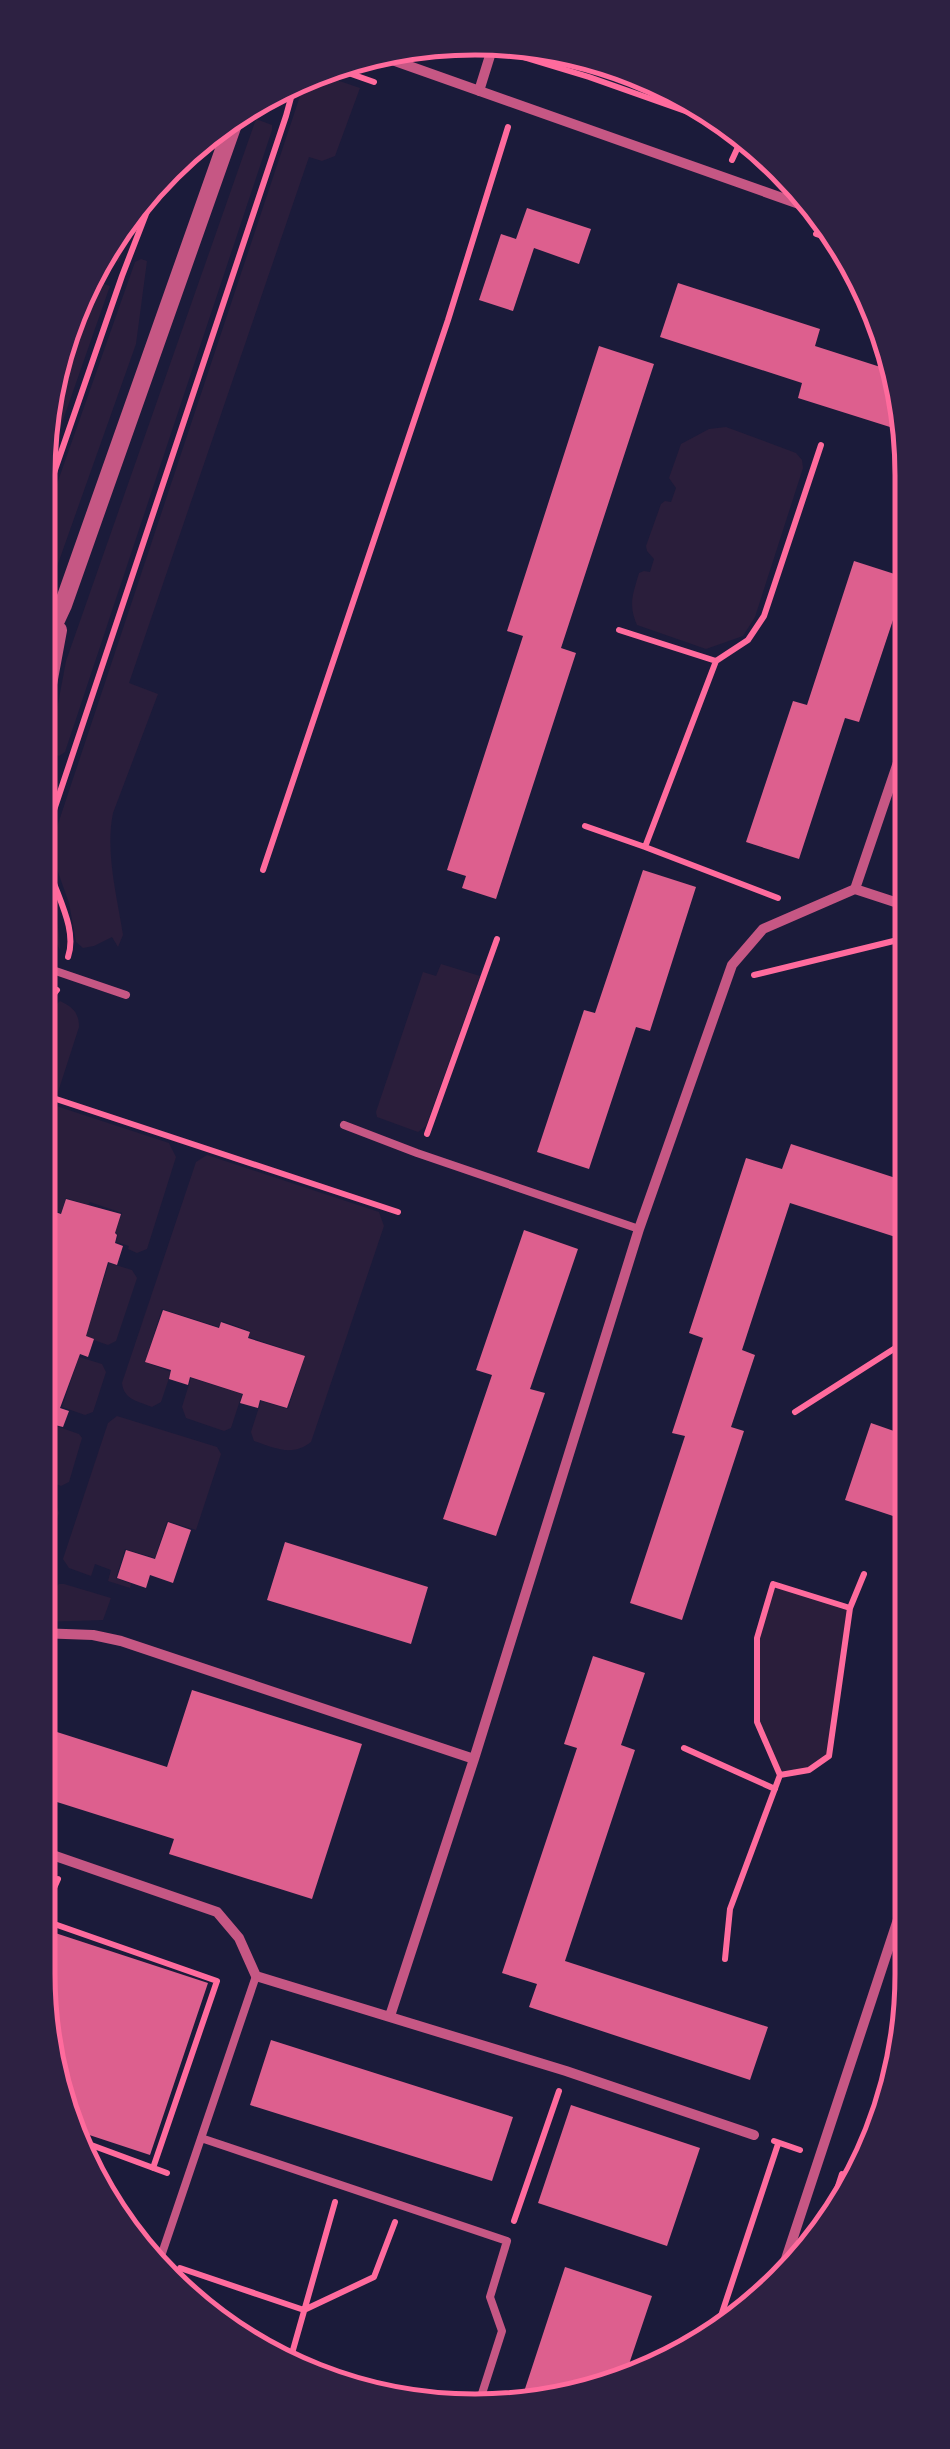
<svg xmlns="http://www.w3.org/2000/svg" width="950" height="2449" viewBox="0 0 950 2449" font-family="Jost,sans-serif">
<rect width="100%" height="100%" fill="#1b1b3a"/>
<!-- green -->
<path fill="#2a1e3b" d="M322,75l38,13 -25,68 -13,5 -13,-4 -180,526 29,11 -45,119c-8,39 4,83 10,122l-5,12 -6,-10 -18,9 -11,2 -7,-6 -7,-39 -16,-45 -1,-12 3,-13 249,-749 4,-5z
M256,119l16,6v5l-207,622 -6,4 -10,-4 17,-91z
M142,196l-23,66 -15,-5 24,-49z
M141,259l6,2 -11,83 -98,276v-82l97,-276z
M93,280l17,6 -68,194 -4,-1v-4l15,-114z
M726,427l70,26 6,7 1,8 -48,149 -12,19 -37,13 -69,-24c-9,-21 -4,-31 2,-52l5,-2 6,1 4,-13 -7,-8 -1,-5 15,-42 4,-3 6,1 5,-14 -7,-10 12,-34 28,-15z
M43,772l9,5 2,10 -16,46v-40z
M38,851c4,34 23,64 22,99l-10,-21 -2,-14 -10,-28z
M441,964l39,12 -54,150 -8,6 -41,-15 -1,-5 47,-140 13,4z
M60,1001c13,6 19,12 19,26l-21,65 -20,-6v-63z
M38,1100l131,43 7,14 -29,92 -10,4 -9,-4 1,-3 -13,-4 2,-7 -3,-3 7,-19 -32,-11 -2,3 -22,-7 -5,15 -6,-2 -11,33 6,3 -12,39z
M207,1155l172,57 5,14 -73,216c-19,15 -36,6 -57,-1l-3,-9 10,-31 27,8 17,-53 -56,-19 1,-6 -28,-10 -3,6 -57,-18 -17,53 26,10 -10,30 -9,5c-14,-6 -28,-7 -30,-24l74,-221z
M109,1263l23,7 5,8 -21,63 -8,4 -23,-8z
M79,1357l23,7 4,8 -13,40 -8,3 -23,-8z
M191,1378l51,16 -11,34 -7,3 -38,-13 -4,-11z
M117,1416l100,31 4,7 -25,76 -29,-9 -12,37 -30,-9 -9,29 15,6 -1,4 -22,-7 3,-11 -16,-6 -4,12 -22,-8 -6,-9 45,-136z
M56,1426l23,8 3,4 -13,44 -8,4 -22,-8z
M38,1498l18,6 3,9 -13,39 -8,4z
M59,1584h5l47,14 -8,22 -61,2 9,-30z
M773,1584l77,24 -21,148 -20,14 -29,5 -23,-53v-82z"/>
<!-- building -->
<path fill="#dd5f8e" d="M527,208l64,21 -12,35 -45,-16 -21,63 -34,-11 22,-66 15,5z
M678,283l142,46 -5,17 81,26 13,45v16l-111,-35 4,-15 -142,-46z
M599,346l55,18 -93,284 15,5 -80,246 -34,-11 4,-12 -19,-6 76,-234 -16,-5z
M854,561l53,17 -48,144 -14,-4 -46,141 -53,-17 47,-141 14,4z
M643,870l53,17 -46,144 -14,-4 -47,142 -52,-17 47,-142 11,3z
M791,1144l120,39v59l-121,-39 -48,147 13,5 -24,72 13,4 -62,189 -52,-17 55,-167 -13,-3 31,-95 -14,-5 57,-175 36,11z
M66,1199l55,15 -6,19 2,2 -2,8 8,3 -6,19 -9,-3 -22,74 8,3 -6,18 -8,-3 -20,54 9,3 -6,16 -8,-2 -17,51v-169l4,-15 -4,-2v-2l14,-42 -7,-2 10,-32 6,2z
M524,1230l54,19 -48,140 15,4 -49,143 -53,-17 49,-144 -16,-5z
M163,1310l56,18 2,-6 29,10 -2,6 57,18 -18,52 -27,-8 -2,8 -18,-5 3,-9 -53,-17 -2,8 -19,-6 2,-9 -26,-8z
M871,1423l40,14v100l-11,-3 5,-14 -60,-20z
M38,1479l8,3 -5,16 -3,-1z
M168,1522l23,8 -18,53 -23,-8 -4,13 -29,-10 9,-28 29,9z
M285,1542l143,45 -17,57 -144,-44z
M593,1656l52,17 -24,72 14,5 -70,211 203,66 -18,53 -221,-73 8,-23 -35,-11 75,-225 -13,-4z
M192,1690l170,54 -50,155 -143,-45 5,-15 -136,-43v-70l129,41z
M43,1929l165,54 -58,172 -82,-27 -7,-13 -23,-141v-29z
M271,2040l242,77 -21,64 -242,-76z
M571,2105l129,43 -33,98 -129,-43z
M565,2267l87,29 -27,80 -64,27 -41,1z"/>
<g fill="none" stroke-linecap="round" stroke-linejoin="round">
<!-- path -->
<path stroke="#ff6b9d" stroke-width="6" d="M513,54l76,23 150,53
M337,69l37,13
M732,160l12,-26
M816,234l22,7
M38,519l84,-243 36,-93
M619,630l97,31 -71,186 133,51
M716,661l32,-21 16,-24 57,-171
M585,826l60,21
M263,870l185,-550 60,-193
M68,957c11,-32 -18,-70 -22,-102 -1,-7 0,-16 1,-24l239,-715 9,-33
M754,975l156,-38
M38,1014l19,-24
M38,1093l360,119
M427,1134l70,-195
M795,1412l116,-74
M684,1748l91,41
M780,1775l-23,-53v-84l16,-54 77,24
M58,1879l-18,40 177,62 -64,187
M725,1959l5,-50 50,-134 29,-5 20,-14 21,-148 14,-34
M901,1991l11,-15
M75,2139l92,34
M774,2141l26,9
M514,2221l45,-130
M820,2242l22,-68
M180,2268l124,42 70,-33 21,-55
M713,2340l65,-196
M289,2364l46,-162"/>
<!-- service -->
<path stroke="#c65784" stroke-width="8" d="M38,965l88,30
M344,1125l73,28 222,76
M894,1936l18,6
M201,2138l306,103 -17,56 12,34 -24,75
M156,2271l100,-295"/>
<!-- minor -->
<path stroke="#c65784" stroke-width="10" d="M378,55l441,156
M479,91l14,-45
M855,889l54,-159
M855,889l55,18
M38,1633l55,2 28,6 353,118 165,-530 93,-264 31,-36 92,-40
M38,1850l179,62 22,26 17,38 310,95 188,64
M390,2016l84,-257
M779,2280l133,-403"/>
<!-- tertiary -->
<path stroke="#c65784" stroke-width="18" d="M38,659l25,-54 174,-492
M38,738l20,-108"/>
</g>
<!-- crop -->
<path d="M0 0H950V2449H0ZM475 55H475A420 420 0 0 1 895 475V1974A420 420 0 0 1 475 2394H475A420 420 0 0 1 55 1974V475A420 420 0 0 1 475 55Z" fill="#2d2142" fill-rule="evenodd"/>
<path fill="none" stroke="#ff6b9d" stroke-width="5" d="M475 55H475A420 420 0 0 1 895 475V1974A420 420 0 0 1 475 2394H475A420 420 0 0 1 55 1974V475A420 420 0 0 1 475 55Z"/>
</svg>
